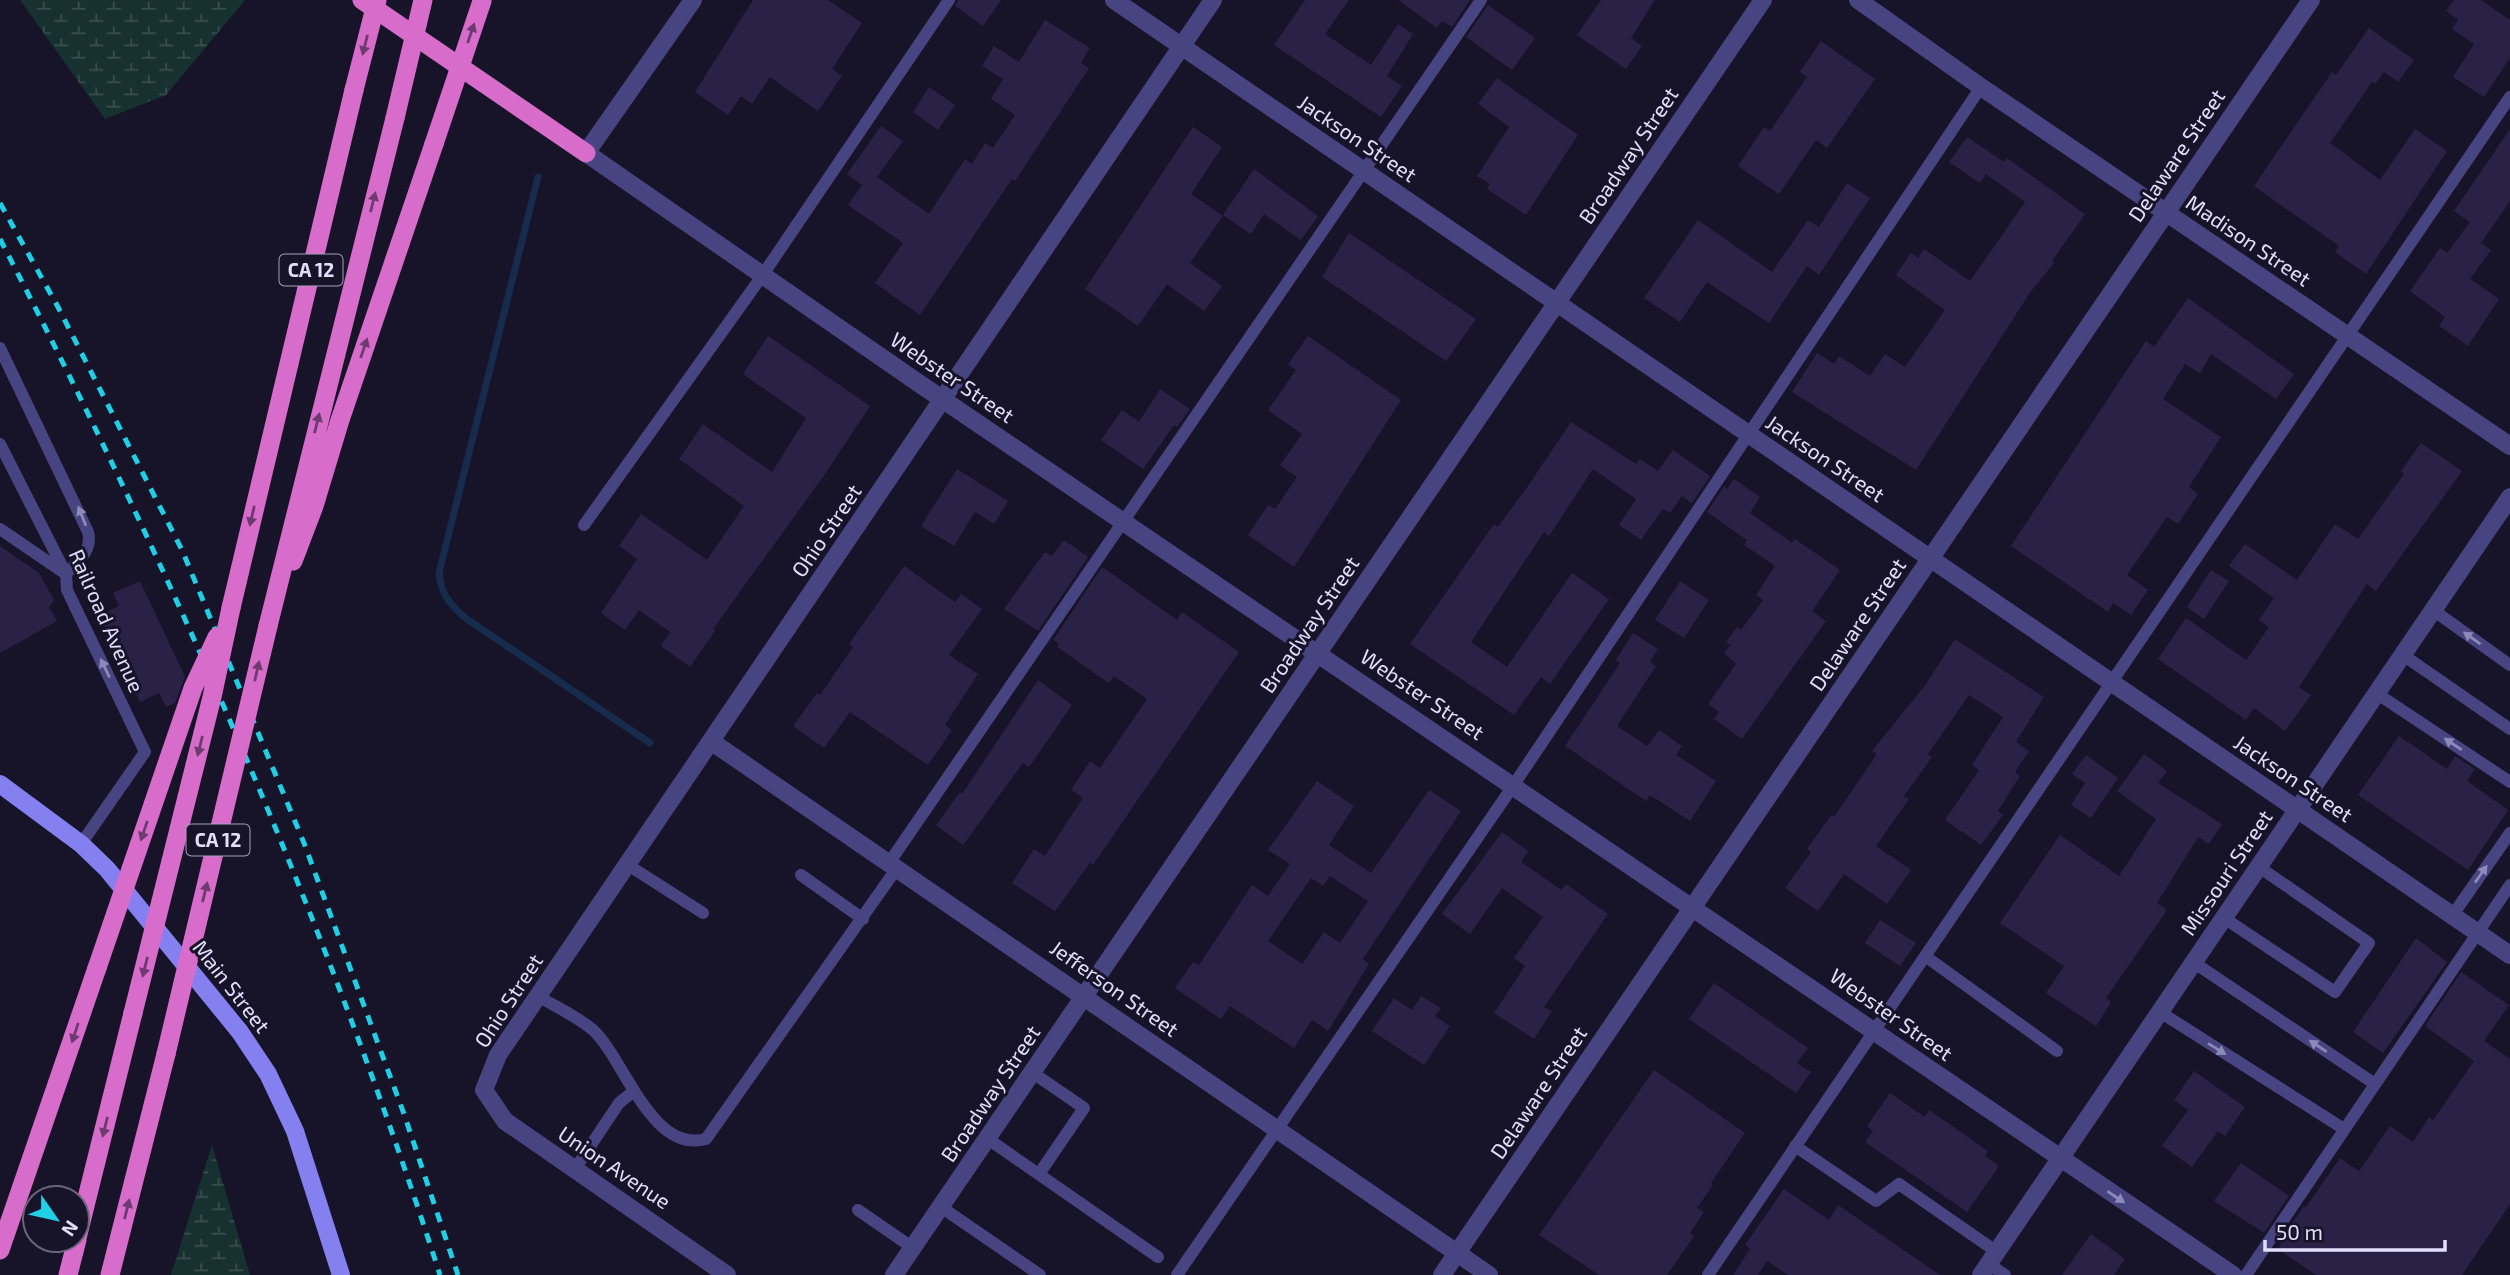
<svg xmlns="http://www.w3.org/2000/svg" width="2510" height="1275" viewBox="0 0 2510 1275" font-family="'Exo 2',sans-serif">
<defs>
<pattern id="wetland-marsh" width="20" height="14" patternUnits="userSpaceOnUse" patternTransform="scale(1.75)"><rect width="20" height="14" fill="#173130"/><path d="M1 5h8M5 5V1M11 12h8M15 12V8" fill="none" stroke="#384e4f"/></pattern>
</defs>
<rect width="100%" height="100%" fill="#171328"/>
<!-- wetland -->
<path fill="url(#wetland-marsh)" d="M20,0h225l-79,95 -61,24z
M212,1145l38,130h-79z"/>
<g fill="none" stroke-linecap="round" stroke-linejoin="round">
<!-- stream -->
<path stroke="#172c4d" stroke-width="7" d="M538,177l-99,396c2,21 10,30 25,44l186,126"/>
</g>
<!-- building -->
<path fill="#2a2246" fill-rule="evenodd" d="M753,0h75l34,23 -30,46 10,7 -24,35 -48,-34 -18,27 -11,-8 -13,19 -33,-23z
M958,0h43l-18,26 -28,-20z
M1305,0h44l-24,34 46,31 27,-41 15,10 -26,42 15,10 -21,31 -107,-72z
M1398,0h72l-18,27 -10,-6 -5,7z
M1601,0h54l-24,38 11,8 -16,23 -49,-34z
M2454,0h27l29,20v38l-26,39 -31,-20 21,-33 -22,-15 6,-9 -12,-9z
M1488,5l47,33 -23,32 -46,-33z
M1045,20l45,28 -9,15 8,5 -74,113 -3,-2 -92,136 -45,-32 28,-40 -55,-38 14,-20 -15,-11 34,-48 22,15 -26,36 52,37 36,-55 7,5 13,-21 8,5 22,-33 -24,-16 12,-20 -21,-13 12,-20 25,16z
M2369,28l45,32 -16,22 -14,-10 -9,12 -3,-2 -42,61 50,37 35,-51 32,22 -81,123 -31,-22 4,-6 -85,-60 78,-114 4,3z
M1821,41l54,38 -48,69 -11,-8 -37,54 -41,-28 26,-39 6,4 37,-54 -7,-5z
M1497,78l81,57 -52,80 -39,-26 3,-5 -13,-8 32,-49 -31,-23z
M929,87l26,18 -17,25 -25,-18z
M1193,127l29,20 -31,47 32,22 -33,47 32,23 -18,25 -37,-27 -29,42 -53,-37z
M2510,129v72l-29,42 10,7 -21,29 29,20 -31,47 -29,-20 6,-9 -35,-26 30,-43 7,5 23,-31 -16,-11z
M1967,137l37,25 3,-4 78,56 -33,47 2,2 -23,28 -115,179 -124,-78 25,-39 17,11 5,-8 31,20 15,-22 20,13 40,-57 -49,-35 15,-22 7,5 6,-9 46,32 55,-79 -39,-28 -6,9 -31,-21z
M1254,169l64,47 -17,24 -37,-26 -13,20 -28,-19z
M1847,183l23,15 -51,77 -12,-9 -38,57 -62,-41 -27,40 -36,-24 54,-78 74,52 36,-52 11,7z
M1349,233l127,86 -30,42 -124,-84z
M2188,298l106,76 -18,25 -65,-45 -11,19 -15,-9 -22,35 58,38 -32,50 9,7 -20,30 -11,-7 -40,58 21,15 -17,25 -18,-12 -5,9 -97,-66 135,-205 8,6z
M768,336l102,70 -45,68 -112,155 2,2 -25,36 -29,-21 9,-14 -31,-22 -14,20 -24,-17 36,-54 -18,-13 22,-32 66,46 37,-54 -65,-47 24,-35 69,48 34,-54 -63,-44z
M1308,336l93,64 -107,167 -46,-32 20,-30 7,4 22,-32 -17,-12 22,-31 -34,-24 28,-40 -8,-6z
M1160,389l30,20 -13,18 -3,-2 -31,44 -42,-29 21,-30 17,12z
M1571,422l65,42 4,-5 18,12 15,-21 37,26 -18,27 -10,-7 -12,17 -7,-4 -22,31 -22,-15 17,-26 -43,-30 -44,67 -5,-4 -73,110 36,25 65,-94 37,26 -59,85 -9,-7 -27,38 -104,-71 84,-120 4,3 32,-44z
M2421,443l41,28 -86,120 -9,-7 -68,103 12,8 -26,36 -31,-23 -8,12 -88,-61 28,-41 60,42 23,-33 -10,-7 15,-22 -45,-32 16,-22 52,36 38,-56 23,15 46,-65 -3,-3z
M957,469l51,32 -14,23 -19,-12 -21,34 -33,-20z
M1734,479l26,18 -10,16 42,30 3,-4 45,31 -28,41 14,10 -84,118 -28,-20 5,-7 -11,-8 28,-40 -12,-11 6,-8 -4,-3 11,-15 4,3 22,-30 -7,-5 19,-29 -31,-21 3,-5 -40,-28 17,-26 3,3z
M1064,540l24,17 -50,74 -34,-22 41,-57 7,4z
M0,546l39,27 15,27 -5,7 8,14 -57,32z
M904,566l51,36 6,-8 21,15 -33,46 29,19 -33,51 7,5 -24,35 -78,-53 -26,36 -31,-22 24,-33 3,2 33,-48 -4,-3z
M1102,567l75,53 5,-8 57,40 -146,213 -3,-2 -35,48 -43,-28 22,-34 11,7 38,-58 -12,-8 19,-29 10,7 47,-69 -33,-23 -5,7 -52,-36 2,-3 -6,-4z
M2211,570l18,11 -25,38 -17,-12z
M140,581l45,96 -10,26 -9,4 -7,-14 -19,9 -41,-86 20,-10 -6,-13z
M1680,581l29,19 -25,38 -29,-18z
M1633,633l25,16 -8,13 6,4 -39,60 30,20 12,-16 23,16 -6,9 40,26 -26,40 -40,-26 -4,6 -81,-55 55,-83 -4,-3z
M1955,639l89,58 -28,45 13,9 -14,21 5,4 -22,35 5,4 -22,30 -36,-25 34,-50 -7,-5 31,-48 -34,-22 -41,59 4,3 -28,39 5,3 -33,47 35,24 -24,34 -43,-30 -26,37 -33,-23 26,-36 -4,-3 24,-34 3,2 43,-63 -5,-3 54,-67z
M1038,680l34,25 -43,62 -6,-4 -60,82 -27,-20 24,-33 2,2z
M2399,736l48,33 8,-13 20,13 -8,12 41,29 -40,60 -110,-75z
M2144,754l23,17 -9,12 64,41 -13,20 -11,-7 -41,66 10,7 -61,88 5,4 -15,24 -50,-33 18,-27 -64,-43 60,-88 59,41 37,-57 -39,-28z
M2086,755l32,23 -27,40 -20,-13 14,-22 -13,-9z
M1317,781l37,25 -25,39 42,28 58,-83 32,21 -98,148 6,5 -41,67 -16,-11 -18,28 -64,-42 -9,13 -46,-31 18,-26 6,3 53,-80 16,11 22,-32 -22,-14zM1330,876l38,25 -28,42 -16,-11 -22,32 -34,-23 43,-63 12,8z
M1502,832l26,19 -7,11 40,28 5,-6 42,30 -64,93 8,4 -18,28 -40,-26 31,-47 -11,-8 29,-41 -41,-29 -32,46 -28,-20z
M1880,920l36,23 -16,23 -35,-23z
M2416,938l31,24 -64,91 -30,-21z
M2461,972l48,33 -25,36 26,18v145l-48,71h-146l-38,-26 3,-5 -2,-2 25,-36 2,1 34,-49 19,13 31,-45 23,16 16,-25 4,3 41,-59 -49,-35z
M1714,983l94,65 -11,15 14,9 -15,21 -107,-74z
M1421,996l20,12 -6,8 15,10 -26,39 -52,-34 22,-33 18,12z
M1654,1070l91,63 -34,50 2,2 -16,23 7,4 -14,21 4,3 -27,39h-68l-60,-40z
M2194,1071l51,36 -20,29 -7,-5 -26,36 -30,-21 26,-36 -14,-10z
M1890,1093l35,24 4,-7 59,41 -3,5 14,10 -32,46 -102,-70 8,-11 -6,-5z
M2241,1163l48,33 -25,37 -50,-32z
M1784,1189l45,31 9,-15 102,70h-152l-21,-14 -9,14h-25l17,-26 -5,-4z
M2091,1234l34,25 -11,16h-52z"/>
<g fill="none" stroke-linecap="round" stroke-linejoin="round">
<!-- service -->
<path stroke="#474481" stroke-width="12" d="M0,348l88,184c5,18 -10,29 -22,42
M0,444l66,130 1,16 78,162 -64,92
M584,525l178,-249 187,-276
M0,529l63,43
M2433,610l77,55
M2403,655l107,74
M2376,693l134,89
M889,863l592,-863
M628,865l75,48
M801,875l62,44
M2452,916l58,-83
M2224,918l111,74 34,-49 -110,-76
M1925,956l132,95
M2193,962l182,122
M538,996c18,11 40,21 55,34 31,28 58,124 113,109l191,-271
M2160,1012l184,117
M1033,1073l51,35 -45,66
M988,1139l170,118
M1795,1146l81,55 23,-17 98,68
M575,1169l44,-66 15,-12
M941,1207l99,68
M858,1210l55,38
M1989,1264l16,11
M1177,1275l336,-489 468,-699
M1708,1275l802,-1178
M2246,1275l264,-390"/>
<!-- minor -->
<path stroke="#474481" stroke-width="18" d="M1858,0l123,87 529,359
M586,153l107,-153
M712,742l777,533
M727,1275l-222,-154 -21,-31 14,-35 715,-1055
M894,1275l869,-1275
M1442,1275l869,-1275
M1981,1275l529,-778"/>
<!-- tertiary -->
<path stroke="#474481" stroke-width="18" d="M1114,0l1396,955
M586,153l331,229 1316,893"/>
<!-- secondary -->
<path stroke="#8480f0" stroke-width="18" d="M0,784l81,60 26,25 133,163 28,42 27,57 46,144"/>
<!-- trunk -->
<path stroke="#d86cca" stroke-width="19" d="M362,0l224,153
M293,561l21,-55 26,-86 94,-276
M231,608l123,-518
M268,626l127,-508
M77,1238l56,-225
M0,1250l97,-282
M68,1275l9,-35
M110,1275l56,-221"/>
<!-- rail -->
<path stroke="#20cee5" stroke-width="5" stroke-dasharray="10 9" stroke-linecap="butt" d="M0,203l58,104 124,243 122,293 100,271 54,161
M0,239c173,334 325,678 440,1036"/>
<!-- trunk-bridge -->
<path stroke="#d86cca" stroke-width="19" d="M354,90l23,-90
M395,118l28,-118
M434,144l48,-143
M97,968l96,-280 24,-51
M133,1013l79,-316 19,-89
M166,1054l102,-428"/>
</g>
<!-- one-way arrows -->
<defs><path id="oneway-solid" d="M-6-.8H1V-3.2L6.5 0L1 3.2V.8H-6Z" transform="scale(1.75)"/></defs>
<g fill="#6e3b71">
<use href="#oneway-solid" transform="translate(471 33) rotate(-71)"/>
<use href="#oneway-solid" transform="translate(365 45) rotate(104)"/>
<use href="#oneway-solid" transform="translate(373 202) rotate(-76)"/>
<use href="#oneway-solid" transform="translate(364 348) rotate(-71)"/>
<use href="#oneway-solid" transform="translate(317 423) rotate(-76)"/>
<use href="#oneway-solid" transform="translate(252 516) rotate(103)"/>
<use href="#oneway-solid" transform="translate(257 671) rotate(-77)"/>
<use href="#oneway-solid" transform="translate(200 746) rotate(104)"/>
<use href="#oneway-solid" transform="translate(144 831) rotate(109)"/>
<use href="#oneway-solid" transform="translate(205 892) rotate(-76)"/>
<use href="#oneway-solid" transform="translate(145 967) rotate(104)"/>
<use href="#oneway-solid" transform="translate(75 1033) rotate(108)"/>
<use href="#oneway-solid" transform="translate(105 1127) rotate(104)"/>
<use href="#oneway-solid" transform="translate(127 1209) rotate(-76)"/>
</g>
<g fill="#8d89b8">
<use href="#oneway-solid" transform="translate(82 516) rotate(-112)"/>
<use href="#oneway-solid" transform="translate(2472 638) rotate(-145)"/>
<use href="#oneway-solid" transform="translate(105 668) rotate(-116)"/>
<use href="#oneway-solid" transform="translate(2453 744) rotate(-146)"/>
<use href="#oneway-solid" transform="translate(2481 874) rotate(-55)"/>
<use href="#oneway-solid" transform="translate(2318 1046) rotate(-146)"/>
<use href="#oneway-solid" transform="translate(2217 1049) rotate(32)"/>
<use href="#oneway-solid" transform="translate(2116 1197) rotate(34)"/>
</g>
<g text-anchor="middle" stroke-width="6" stroke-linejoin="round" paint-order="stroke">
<!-- shield labels -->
<g fill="#171328" stroke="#a5a1bc" stroke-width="2">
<rect x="279.5" y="254.5" width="63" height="31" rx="5"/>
<rect x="186.5" y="824.5" width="63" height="31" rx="5"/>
</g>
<g font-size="19" font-weight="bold" fill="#e2defb">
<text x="311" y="277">CA 12</text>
<text x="218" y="847">CA 12</text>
</g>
<!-- street labels -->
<g font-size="21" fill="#e2defb" stroke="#171328">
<text transform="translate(1357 139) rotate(34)" y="7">Jackson Street</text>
<text transform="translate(1629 156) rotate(-56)" y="7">Broadway Street</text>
<text transform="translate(2177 156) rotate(-56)" y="7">Delaware Street</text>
<text transform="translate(2248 241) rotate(34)" y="7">Madison Street</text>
<text transform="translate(952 378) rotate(34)" y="7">Webster Street</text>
<text transform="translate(1825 459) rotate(34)" y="7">Jackson Street</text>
<text transform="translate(827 531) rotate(-56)" y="7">Ohio Street</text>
<text transform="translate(106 621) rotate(66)" y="7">Railroad Avenue</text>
<text transform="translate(1310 625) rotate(-56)" y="7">Broadway Street</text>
<text transform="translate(1858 625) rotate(-56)" y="7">Delaware Street</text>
<text transform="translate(1422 695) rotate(34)" y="7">Webster Street</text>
<text transform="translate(2293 779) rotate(34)" y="7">Jackson Street</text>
<text transform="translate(2227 873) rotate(-56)" y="7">Missouri Street</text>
<text transform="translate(231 987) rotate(52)" y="7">Main Street</text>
<text transform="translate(1114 989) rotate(35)" y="7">Jefferson Street</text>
<text transform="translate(509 1001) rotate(-57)" y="7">Ohio Street</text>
<text transform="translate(1891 1015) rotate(35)" y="7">Webster Street</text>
<text transform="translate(1539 1093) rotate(-56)" y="7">Delaware Street</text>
<text transform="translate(991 1094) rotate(-56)" y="7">Broadway Street</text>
<text transform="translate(614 1168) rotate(34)" y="7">Union Avenue</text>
</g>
</g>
<!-- north arrow -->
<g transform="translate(56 1219) rotate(124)"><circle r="33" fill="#171328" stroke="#68647c" stroke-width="2"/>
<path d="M0-5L12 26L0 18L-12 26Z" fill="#20cee5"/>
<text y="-10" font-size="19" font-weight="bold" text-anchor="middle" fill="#e2defb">N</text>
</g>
<!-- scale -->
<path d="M2265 1240v10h180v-10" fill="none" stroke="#e2defb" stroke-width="3.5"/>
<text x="2276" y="1240" font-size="21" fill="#e2defb" stroke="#171328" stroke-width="5" paint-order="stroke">50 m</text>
</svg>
